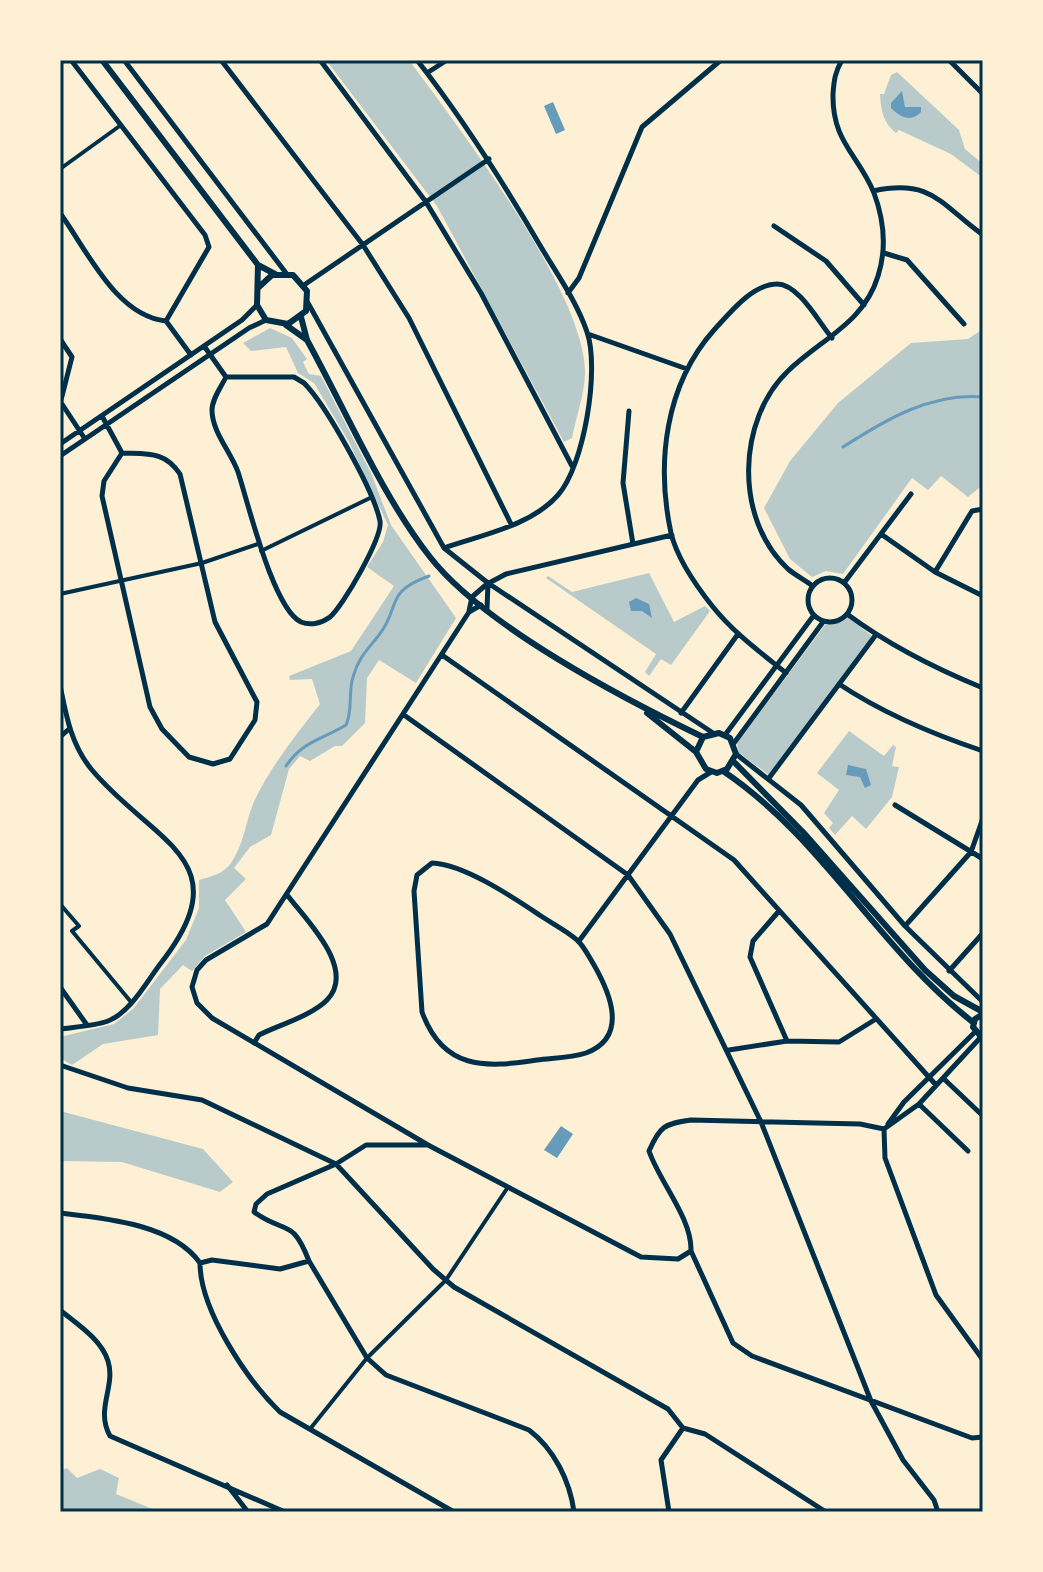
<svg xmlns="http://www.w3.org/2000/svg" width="1043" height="1572" viewBox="0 0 1043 1572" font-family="Ubuntu,sans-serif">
<rect width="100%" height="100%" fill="#fdf0d5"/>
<!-- green -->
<path fill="#b9caca" d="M326,60h83c49,67 176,232 176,312 0,21 -9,45 -13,66l-8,4 -127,-236z
M897,72l62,58 6,19 18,15v14l-32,-24 -52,-24 -3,3c-13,-11 -15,-22 -16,-39h4l7,-19z
M270,328l22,10 15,21 -4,3 6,12 12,2 50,97 20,52 65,93 -40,65 -37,-23 -12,18 -2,45 -23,23h-7l-25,15 -10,-5 -11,13 -18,66 -21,12 -16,21 12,11 -21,21 21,32 -41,24 -13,15 -9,-6 -23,24 -2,46 -55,9 -31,21 -12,-7v-21l54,-13 19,-15 53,-69 13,-32v-28c13,-4 24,-6 32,-17 13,-19 14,-39 22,-59 16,-36 43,-69 67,-100l-8,-25 -22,1 -1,-4 62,-25 43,-65 -27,-19 16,-25 5,-17 -39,-83 -35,-59 -16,-10 -12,-26 -35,4 -8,-8z
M983,329v156l-15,12 -27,-21 -13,14 -16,-12 -69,96 -17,-3 -14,6 -22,-18 -26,-51 26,-47 48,-58 73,-60 57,-4z
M649,573l25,49 31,-16 5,5 -39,54 -10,-6 -12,17 -4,-4 11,-18 -110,-76 2,-2 24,16z
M847,617l25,19 -103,139 -31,-23 -1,-9 88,-118z
M849,731l35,25 9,-11 3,2 -4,19 7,1 -7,30 -26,32 -14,-13 -17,19 -6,-7 4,-5 -9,-10 15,-23 -22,-17z
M60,1111l143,38 30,33 -13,10 -98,-30 -62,-1z
M67,1468l10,10 23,-9 19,9 -3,16 44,18h-100v-41z"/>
<!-- water -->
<path fill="#669bbc" d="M902,91l3,16h16v5c-10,11 -21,5 -30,-4v-5z
M553,102l12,28 -9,4 -12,-28z
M636,598l13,6 3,14 -10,-7h-11l-2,-9z
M848,765l18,4 5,16 -6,3 -5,-11 -14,-2z
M561,1126l12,8 -16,24 -13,-8z"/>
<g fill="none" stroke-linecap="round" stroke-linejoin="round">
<!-- stream -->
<path stroke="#669bbc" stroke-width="3" d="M843,447c42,-27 89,-55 140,-50
M286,766c17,-25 35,-26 60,-41 7,-15 2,-32 7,-48 5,-19 15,-28 26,-42 22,-28 5,-43 50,-59"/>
<!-- pedestrian -->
<path stroke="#003049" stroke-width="4" d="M60,169l61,-44
M261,551l109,-53
M60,594l142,-31 56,-19
M60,904l19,22 -7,5 59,71
M310,1429l57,-71 79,-78 62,-93"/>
<!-- minor -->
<path stroke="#003049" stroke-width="5" d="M124,60l162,213
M221,60l142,185 46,73 102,206
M320,60l106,142 55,91 91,173
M417,60c46,59 86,122 124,187 16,27 36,55 46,85 13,37 -3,134 -29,163 -27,31 -77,40 -114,53
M949,60l34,34
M427,73l20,-13
M873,191c59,-13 68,14 110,44
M60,213c27,37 56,103 106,108l43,-74 -4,-12 -134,-175
M774,226l52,35 38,44
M884,253l23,7 57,64
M304,285l185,-126
M568,293l11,-15 63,-151 79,-67
M308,303l136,245 44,35 225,150
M166,321l25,34
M588,334l99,35
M60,339l12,18 -12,47
M204,346l22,31
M226,377h68l10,6c22,22 70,108 76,138 3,16 -37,85 -50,96 -8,6 -19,9 -29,5 -28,-13 -53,-120 -63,-150 -7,-20 -26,-40 -26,-62 0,-11 9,-23 14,-33z
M62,404l23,35
M629,411l-6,72 10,61
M102,416l20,37
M60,444l182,-124 15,-15
M122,453c26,1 43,-2 58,21l35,148 42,80 -2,18 -25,39 -17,5 -24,-7 -27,-28 -12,-22 -48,-211 2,-15z
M60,456l189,-128 17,-8
M881,534l54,38 48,24
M935,572l37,-61 11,-2
M808 600a22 22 0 1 1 44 0a22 22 0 1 1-44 0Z
M489,583l17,-9 166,-39
M844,583l67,-89
M813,586c-8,-6 -18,-11 -25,-17 -54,-50 -51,-149 0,-198 33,-32 76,-48 90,-95 9,-28 6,-56 -4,-83 -16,-39 -42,-51 -41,-99 1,-14 2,-22 9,-34
M481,605l-12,7 -202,312 -61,36 -9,10 -5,17 5,16 15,15 216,127 213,112 37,2 13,-8
M469,611l3,-14 16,-14 -1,26
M847,614c43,32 87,54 136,74
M442,655l292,205 202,225
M786,673c-26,-21 -52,-40 -73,-66 -16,-20 -36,-49 -42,-74 -15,-70 -6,-148 43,-203 15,-16 38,-46 63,-46 22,0 42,39 55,54
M839,684c45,30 93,50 144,67
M60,685c6,30 11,60 32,85 61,73 150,89 69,193 -14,18 -31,50 -53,58 -14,5 -33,6 -48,8
M681,713l57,-79
M404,715l224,160 42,59 91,188 110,279 32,59 31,40 4,12
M725,735l89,-120
M60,737l9,-8
M734,743l89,-121
M736,754l65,51 104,121 78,76
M769,778l106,-142
M895,805l88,54
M432,863c32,1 82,35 109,53 12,8 26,15 36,24 7,6 12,17 17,25 16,28 35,72 -8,88 -15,5 -34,5 -49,7 -52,8 -94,10 -115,-48l-8,-121 3,-16z
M779,911l-26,30 -3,16 37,84
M905,926l66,-74 12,-34
M579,941l119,-161 13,-8
M949,971l34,-38
M60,987l27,38
M254,1043l5,-8c20,-10 52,-19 68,-35 30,-31 -21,-80 -39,-104
M729,1050l58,-9 52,1 37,-23
M60,1065l68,23 74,12 134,64 97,105 21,18 214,122 15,19 22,6 121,78
M943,1078l40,38
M919,1104l49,47
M888,1124l16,-22 71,-70
M884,1129l-24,-5 -169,-4c-27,4 -31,6 -42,31 11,32 43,67 42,100l42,92 19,13 220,82 11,-1
M884,1129l1,29 51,137 47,65
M884,1129l35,-25 61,-66
M60,1213c44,5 113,11 140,50
M309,1261l58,97 19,17 143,55c25,19 41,51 45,82
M200,1263l12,-3 68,9 29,-8c-17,-44 -23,-26 -55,-49l2,-8 11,-10 69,-30 30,-19h61
M200,1263c0,47 47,117 80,149l174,100
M60,1310c17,14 41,29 48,51 8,26 -13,48 2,75l175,76
M227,1485l21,27
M669,1512l-8,-52 22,-32"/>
<!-- tertiary -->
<path stroke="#003049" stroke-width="6" d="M102,60l156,205 17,9
M258,265l-1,40 9,15 22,4 18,-13 1,-20 -14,-16h-21l-13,12
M301,317l6,23c38,69 75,156 123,217 54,69 194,142 273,180
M286,325l21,15
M647,713l49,39 10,17 11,4 10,-4 9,-15 -6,-16 -11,-5 -16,4 -7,15
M734,762l69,70 122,138 29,26 29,16
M723,771c100,67 156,179 251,252
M983,1014l-8,5 -2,8 10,12"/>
</g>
<!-- border -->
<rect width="1043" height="1572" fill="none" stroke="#fdf0d5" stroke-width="124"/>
<rect x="62" y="62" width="919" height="1448" fill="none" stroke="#003049" stroke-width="3"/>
</svg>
